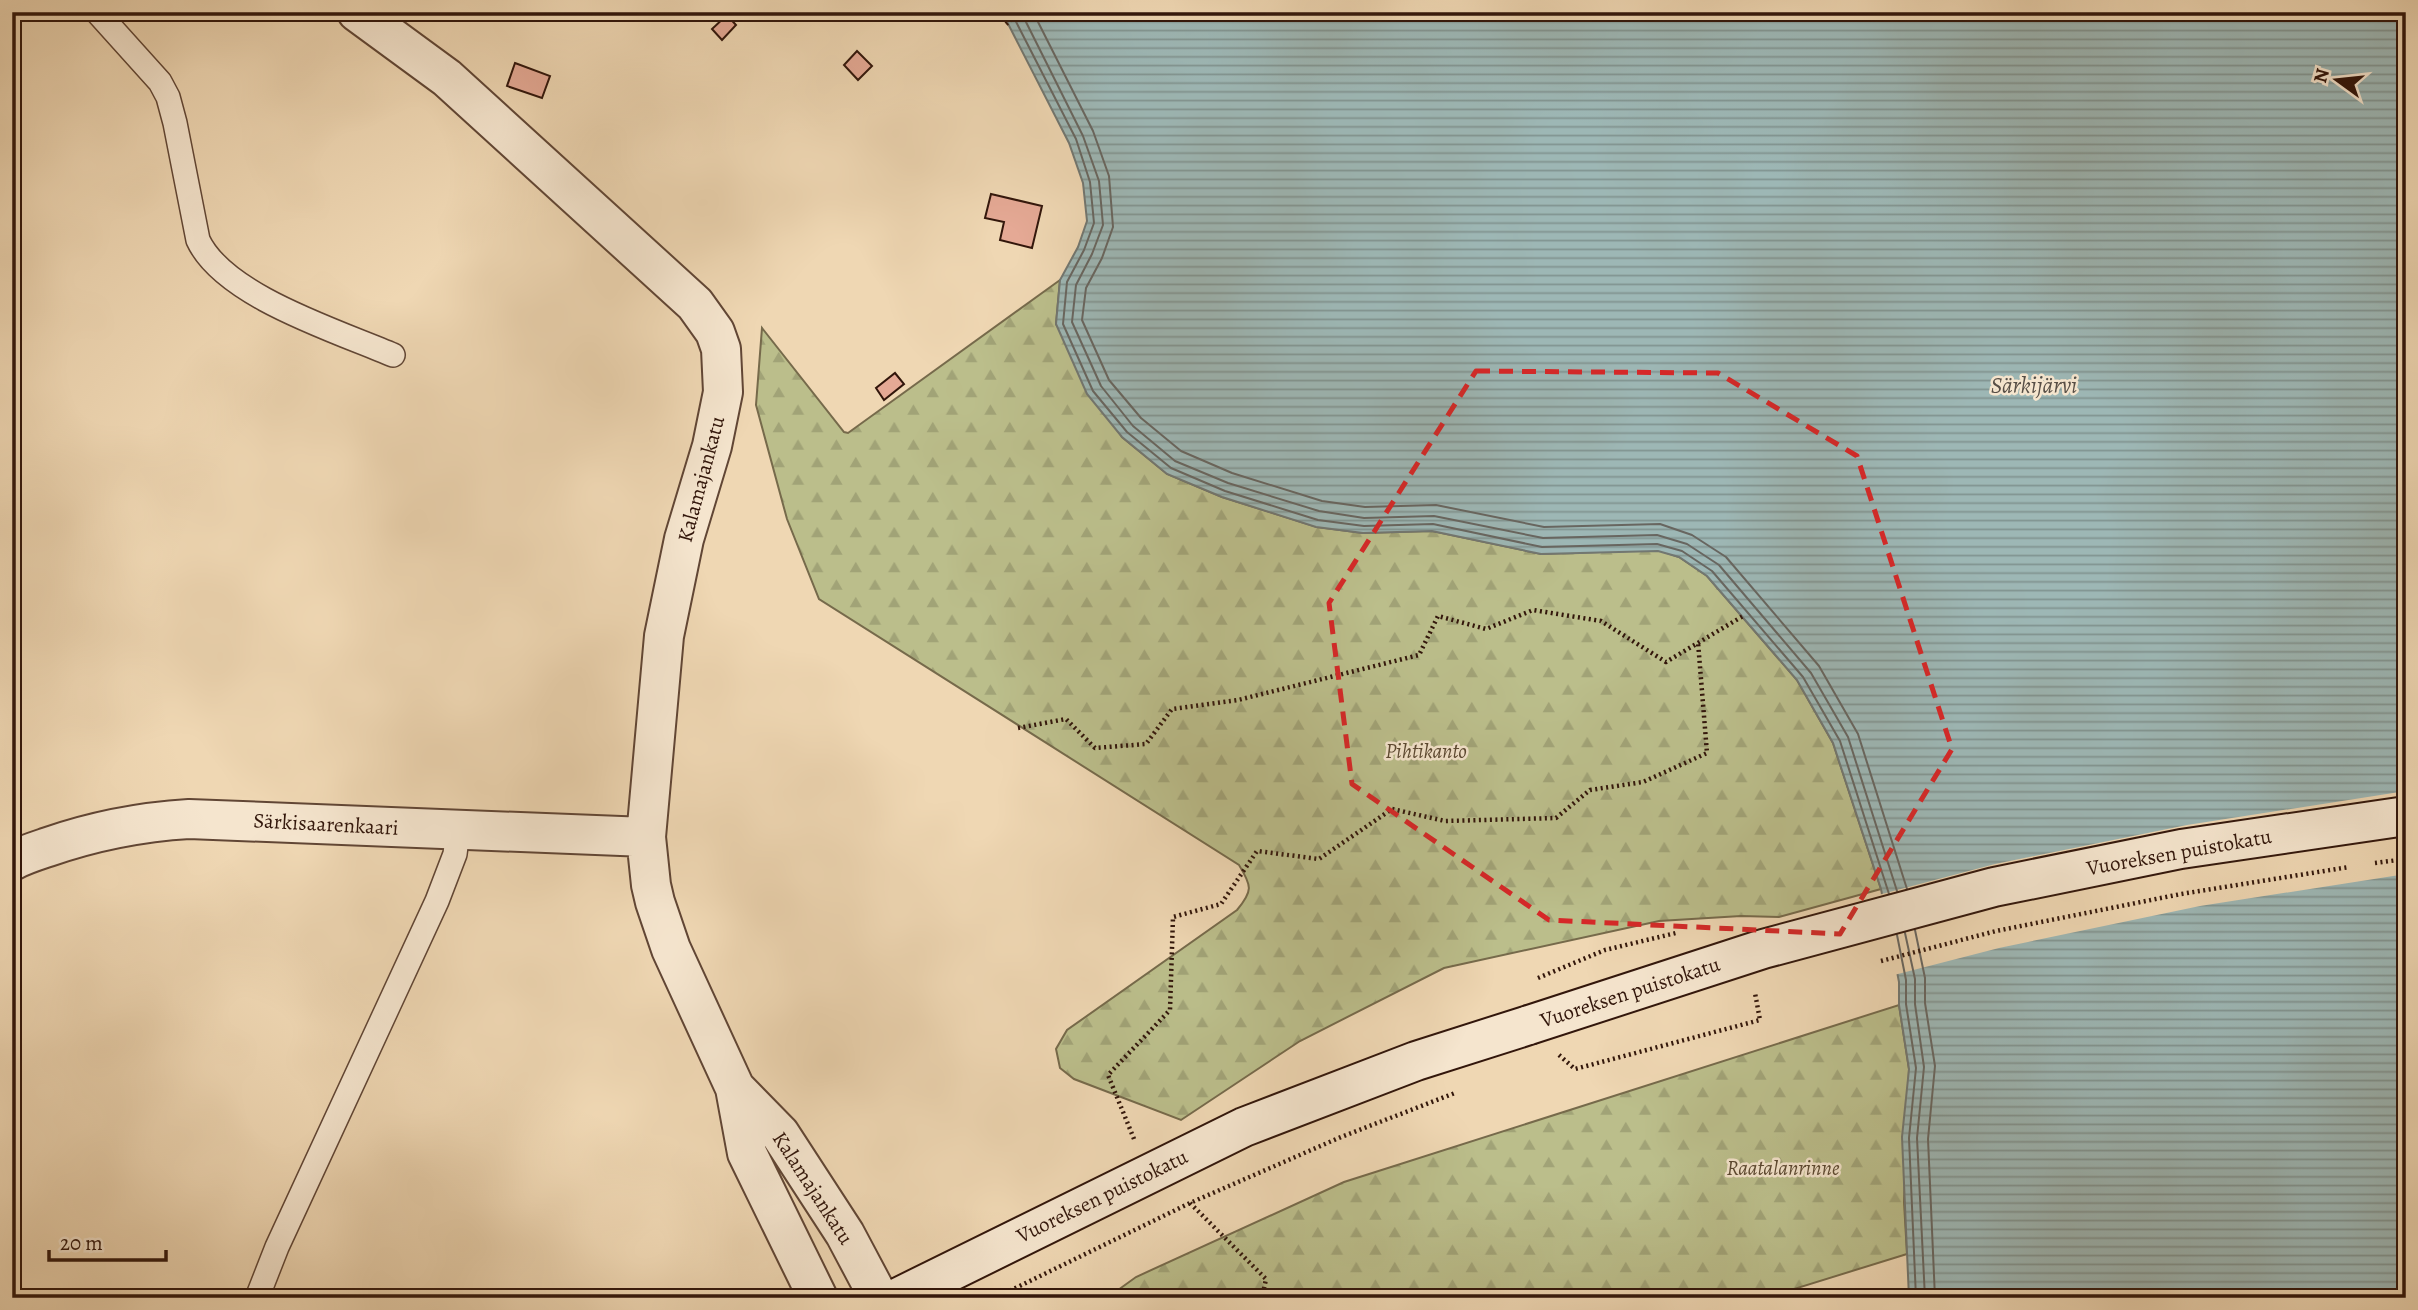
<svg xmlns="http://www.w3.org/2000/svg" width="2418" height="1310" viewBox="0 0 2418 1310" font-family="Alegreya,serif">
<defs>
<pattern id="forest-firs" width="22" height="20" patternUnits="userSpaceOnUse" patternTransform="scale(1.75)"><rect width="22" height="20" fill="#bbbe8b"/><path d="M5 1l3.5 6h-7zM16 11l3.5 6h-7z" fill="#a1a377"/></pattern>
<pattern id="water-rules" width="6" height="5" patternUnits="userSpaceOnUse" patternTransform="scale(1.75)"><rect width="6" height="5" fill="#9db7b5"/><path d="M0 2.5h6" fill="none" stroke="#819491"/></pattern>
</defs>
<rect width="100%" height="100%" fill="#efd7b3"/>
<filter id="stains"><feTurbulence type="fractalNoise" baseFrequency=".00286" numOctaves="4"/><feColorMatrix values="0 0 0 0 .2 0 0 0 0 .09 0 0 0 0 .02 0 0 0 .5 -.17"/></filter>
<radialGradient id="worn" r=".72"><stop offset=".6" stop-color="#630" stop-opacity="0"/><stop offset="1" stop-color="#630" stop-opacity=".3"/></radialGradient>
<!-- forest -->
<path fill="url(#forest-firs)" stroke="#766a4b" stroke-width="2" d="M1060,280l-4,44 66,113 45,37 55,23 95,30 46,6 69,-2 109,23 117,-4 21,7 28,19 90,104 36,63 48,146 -102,28 -38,-1 -82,5 -215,47 -144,73 -119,79 -107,-41 -14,-11 -4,-19 11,-19 170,-120c16,-19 15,-24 2,-45l-420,-266 -32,-80 -31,-114 6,-77 82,104 4,1z
M1899,1005l10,64 -5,133 3,52 -142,44h-658l29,-21 208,-95z"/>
<!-- water -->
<path fill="url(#water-rules)" stroke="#727771" stroke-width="2" d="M1002,12h1404v1286h-497l-7,-161 7,-68 -10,-64v-23l-18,-93 -48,-146 -36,-63 -90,-104 -28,-19 -21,-6 -117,3 -109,-23 -69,2 -47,-6 -94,-30 -55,-23 -45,-37 -35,-43 -31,-70 4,-44 18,-33 9,-26 -4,-38 -14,-40z"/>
<!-- pier -->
<path fill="#efd7b3" d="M2406,791v83l-206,32 -201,42 -105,27 -16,-80 117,-31 192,-39z"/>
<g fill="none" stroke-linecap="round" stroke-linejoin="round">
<!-- shore -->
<path stroke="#686660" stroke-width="2" d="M1011,12l65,127 14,43 4,41 -10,27 -17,32 -4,42 30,67 34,41 44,36 54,23 93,29 46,6 69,-2 109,23 115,-3 25,7 30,20 91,106 37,64 49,153
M1021,12l62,124 16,45 4,44 -11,29 -16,31 -4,37 29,64 32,40 42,35 53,22 91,28 45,7 70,-2 109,22 114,-3 30,9 32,21 92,108 37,64 49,154
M1033,12l60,119 16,45 4,51 -11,31 -16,30 -4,32 27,60 32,38 40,33 51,22 90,28 43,6 71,-2 108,22 116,-3 32,11 34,22 93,109 39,68 49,155
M1915,930l10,48v25l10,63 -7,73 7,159
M1905,933l10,46v25l9,63 -7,71 8,160
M1897,935l9,45v24l10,64 -7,70 7,160"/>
</g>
<!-- building -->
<path fill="#e5a995" stroke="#32160b" stroke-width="2" d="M727,15l9,10 -14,15 -10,-11z
M857,51l15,15 -14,14 -14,-15z
M515,63l35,13 -8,22 -35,-12z
M991,194l51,12 -10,42 -32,-8 4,-18 -19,-4z
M895,373l9,11 -20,16 -8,-12z"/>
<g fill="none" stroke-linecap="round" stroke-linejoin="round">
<!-- lane casing -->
<g stroke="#614635" stroke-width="26">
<path id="lane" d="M97,12l63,70 8,15 7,26 23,117c26,56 139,91 195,115
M257,1298l20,-51 160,-346 18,-47 3,-24"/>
</g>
<!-- street casing -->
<g stroke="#614635" stroke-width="42">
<path id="street" d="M357,12l90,66 248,226 20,28 6,17 2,43 -11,54 -28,93 -20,97 -18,201 5,48 4,17 16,47 64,139 12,65 71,145
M12,861c11,-6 24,-10 36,-14 46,-16 92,-25 141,-28l457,18
M735,1088l45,46 65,100 34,64"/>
</g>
<!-- secondary casing -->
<g stroke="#32160b" stroke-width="42">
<path id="secondary" d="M897,1298l347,-171 172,-66 113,-36"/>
</g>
<!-- path -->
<path stroke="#32160b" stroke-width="4.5" stroke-dasharray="2 3.5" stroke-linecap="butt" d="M1006,24l14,-12
M1018,728l48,-9 29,29 51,-4 26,-35 66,-9 181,-45 19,-39 48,13 47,-19 68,11 65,41 77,-46
M1538,978l67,-28 71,-17
M1559,1055l16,14 185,-49 -5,-27
M1134,1139l-26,-64 62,-65 3,-93 48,-13 36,-53 62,8 73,-50 53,12 111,-3 34,-28 53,-8 64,-29 -9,-111
M1190,1203l76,76 -4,19
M995,1298l195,-95 151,-66 114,-44"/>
<!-- lane -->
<use href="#lane" stroke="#f5e5ce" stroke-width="23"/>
<!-- street -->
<use href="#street" stroke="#f5e5ce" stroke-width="38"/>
<!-- secondary -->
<use href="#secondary" stroke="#f5e5ce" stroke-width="38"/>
<!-- secondary-bridge casing -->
<g stroke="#32160b" stroke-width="42" stroke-linecap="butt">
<path id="secondary-bridge" d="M1529,1025l234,-76 231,-62 187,-38 225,-33"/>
</g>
<!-- path-bridge -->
<path stroke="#32160b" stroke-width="4.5" stroke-dasharray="2 3.5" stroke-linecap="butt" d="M2375,863l31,-4
M1881,961l115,-30 185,-37 168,-27"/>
<!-- secondary-bridge -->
<use href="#secondary-bridge" stroke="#f5e5ce" stroke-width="38"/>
</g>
<!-- marked area -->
<path fill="none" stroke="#d62828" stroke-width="5" stroke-dasharray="14 9" stroke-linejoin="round" d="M1476,371l242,2 139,83 95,293 -112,185 -291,-14 -197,-136 -23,-181z"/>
<g text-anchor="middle" stroke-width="5" stroke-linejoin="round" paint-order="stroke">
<!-- street labels -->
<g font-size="21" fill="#32160b" stroke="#f5e5ce">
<text transform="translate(701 479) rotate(-75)" y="7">Kalamajankatu</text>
<text transform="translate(326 824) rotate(3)" y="7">Särkisaarenkaari</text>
<text transform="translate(2179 852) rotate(-10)" y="7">Vuoreksen puistokatu</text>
<text transform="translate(1630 992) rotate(-18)" y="7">Vuoreksen puistokatu</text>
<text transform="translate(813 1188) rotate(57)" y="7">Kalamajankatu</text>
<text transform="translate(1102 1196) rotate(-26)" y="7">Vuoreksen puistokatu</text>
</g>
<!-- park labels -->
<g font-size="21" font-style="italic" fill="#5b4831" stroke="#f5e5ce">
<text x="1426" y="758">Pihtikanto</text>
<text x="1783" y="1175">Raatalanrinne</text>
</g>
<!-- water labels -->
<g font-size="23" font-style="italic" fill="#574e46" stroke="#f5e5ce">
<text x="2034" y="393">Särkijärvi</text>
</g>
</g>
<!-- margin -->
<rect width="2418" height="1310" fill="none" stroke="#efd7b3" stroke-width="42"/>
<rect x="14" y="14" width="2390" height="1282" fill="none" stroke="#32160b" stroke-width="3.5"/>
<rect x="21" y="21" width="2376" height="1268" fill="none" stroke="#32160b" stroke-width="2"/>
<!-- north arrow -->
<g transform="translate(2337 80) rotate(285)" stroke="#f5e5ce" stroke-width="5" paint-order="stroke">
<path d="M0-5L12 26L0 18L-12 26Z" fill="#32160b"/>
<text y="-10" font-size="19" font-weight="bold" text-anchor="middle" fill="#32160b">N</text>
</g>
<!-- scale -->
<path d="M49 1250v10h117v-10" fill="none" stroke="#32160b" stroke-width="3.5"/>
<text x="60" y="1250" font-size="21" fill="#32160b" stroke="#f5e5ce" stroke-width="5" paint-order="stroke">20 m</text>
<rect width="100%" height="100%" filter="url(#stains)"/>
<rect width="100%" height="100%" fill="url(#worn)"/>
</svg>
